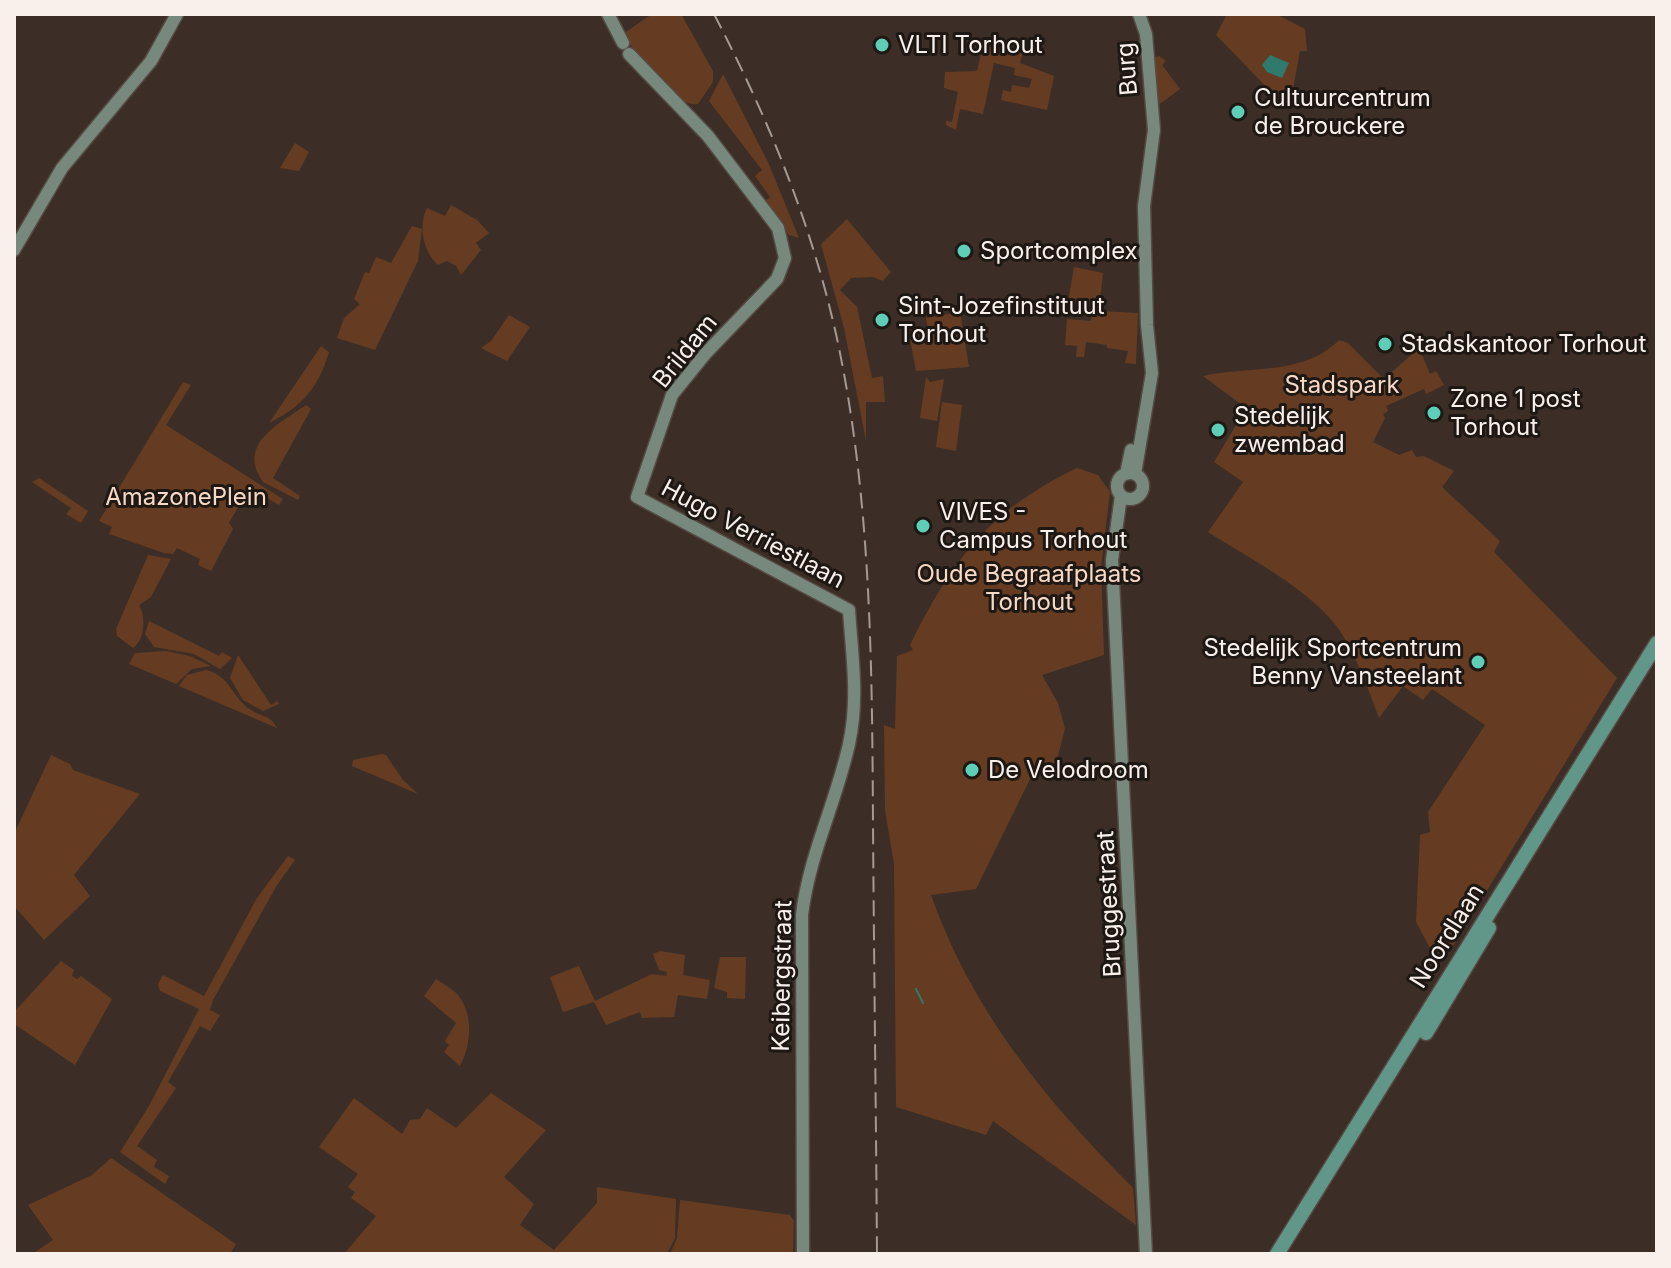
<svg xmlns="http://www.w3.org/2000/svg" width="1671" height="1268" viewBox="0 0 1671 1268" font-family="Inter,sans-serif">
<rect width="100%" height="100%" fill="#3c2e26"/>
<!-- green -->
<path fill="#653c21" d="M652,14h29l32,57v11l-15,22c-24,4 -63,-51 -75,-70z
M1227,14h49l29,15 2,22h-7l-10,55 -10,-5 -64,-66z
M983,46l40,6 -3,11 34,13 -7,34 -46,-10 2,-10 8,2 1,-7 17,3 3,-9 -18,-4 1,-7 -21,-5 -11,51 -23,-5 -4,21 -10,-5v-4l6,1 6,-30 -14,-4 1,-16 32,-1z
M1159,56l7,5 -4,4 18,24 -23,17 -4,-48z
M723,74l45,88 31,76 -10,-3 -25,-33 6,-5 -15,-21 7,-6 -53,-69z
M295,143l14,9 -10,19 -19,-3z
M451,205l26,15 12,13 -13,10 5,7 -20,25 -5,-9 -9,-5 -9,4c-15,-13 -20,-40 -11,-57l18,8z
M847,219l44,53 -8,9 -10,-4 -22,1 -11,12 17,17 15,71 11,-2 2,26h-19v39l-22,-113 -23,-84z
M412,226l10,3 -4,32 -43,89 -38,-12 7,-20 16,-14 -6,-5 11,-27 4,1 7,-16 15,6z
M1074,267l29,6 -4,38 39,2 -2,51 -11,-1 3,-12 -21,-3v-3l-21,-3 -2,15h-8l1,-11 -12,-1 2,-26 24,2 2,-14 -25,-4z
M960,312l9,55 -53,4 -6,-32 19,-3 -3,-18z
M509,315l21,12 -23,34 -26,-13 10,-7z
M1339,340l9,3 36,36 35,-31 11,26 6,-3 8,14 -18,9 -2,-5 -38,17 2,5 -5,3 2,4 -12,24 26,13 13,-5 4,7 8,-1 30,15 -12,16 58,54 -6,11 123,126 -167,273 -20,-3 -14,-26 4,-87 10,-3 -2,-20 57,-87 -53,-36 -9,11 -20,-14 -24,32c-10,-27 -20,-54 -34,-79 -24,-44 -95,-80 -137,-107l35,-50 -29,-20 32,-54 -43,-32c44,-10 101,0 136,-36z
M321,346l8,6c-11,36 -26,54 -60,71z
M926,377l4,5 14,-3 -7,42 -17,-3z
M183,382l8,3 -25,40 117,74 -4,6 -30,-17 -20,35 4,6 -22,42 -13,-6 2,-6 -23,-11 -4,6 -9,-1 -55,-19 3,-7 -13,-6z
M942,402l20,3 -6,46 -20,-4z
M306,405l5,4 -38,69 27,18 -2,4 -35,-18c-27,-38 16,-58 43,-77z
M1077,468l21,7 12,17 -9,75 3,88 -62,20 16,28 7,26 -10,38 -8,-1 -1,8 -13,-1 -57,116 -45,6c42,118 115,206 202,293l3,37 -143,-104 -7,14 -90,-28 -2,-243 -9,-54 -1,-85 11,4 2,-73 16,-6 -3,-5c43,-86 78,-134 167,-177z
M39,478l49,33 -7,12 -15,-9 5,-6 -39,-26z
M148,555l23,4 -20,38 -12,8c7,11 6,35 -6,43l-16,-12 -1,-7z
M149,621l70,35 3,-4 10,6 -12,11 -26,-15 -40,-7 -9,-13z
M166,651l24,5 21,10 -19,3 -16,15 -47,-20 6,-11z
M238,655l33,50 6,-4 2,3 -16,7 -20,-11 -13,-22z
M206,670c24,5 26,28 45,40 11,7 20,5 26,18l-98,-42 8,-11z
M382,754l4,1 17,25 15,14 -66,-28 1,-6z
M51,755l19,9 3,6 67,24 -66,81 16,21 -46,44 -30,-34v-72z
M288,856l7,4 -18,25 -64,115 -3,10 10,5 -10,16 -10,-5 -32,56 8,6 -39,58 20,14 -3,7 15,9 -4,8 -45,-32 29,-46 50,-97 -39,-18 -2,-7 5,-9 41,21 53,-98z
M660,951l25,4 -2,20 27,5 -3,19 -29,-4 -4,22 -32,1 -2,-6 -34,13 -12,-23 -31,10 -13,-35 29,-11 16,35 57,-27 14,2 1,-4 -8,-2 -6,-16z
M720,957h26l-1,42 -18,-1v-6l-13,-4z
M61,961l13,9 -2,6 5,3 4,-3 31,23 -37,66 -61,-41v-12z
M436,979c7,5 17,10 22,16 16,20 13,50 2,71l-16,-14 5,-7 -4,-4 11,-18 -32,-27z
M491,1093l55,37 -42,47 30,27 -14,21 34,25 43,-47v-16l79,12 -1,39 -8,16h-323l32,-38 -25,-18 4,-6 -7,-5 10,-13 -39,-27 35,-49 48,36 8,-14 10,-1 7,-11 29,20z
M111,1158l125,86 -6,10h-198l21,-14 -25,-35 64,-30z
M680,1200l110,15 4,6 -1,33h-123l7,-16z"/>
<!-- water -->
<path fill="#2f7a6c" d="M1270,55l19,8 -7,15 -15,-6 -5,-7z"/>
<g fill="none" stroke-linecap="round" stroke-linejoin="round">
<!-- stream -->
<path stroke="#2f7a6c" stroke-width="2" d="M916,989l7,14"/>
<!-- secondary casing -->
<g stroke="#564a44" stroke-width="15">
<path id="secondary" d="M608,14l15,29
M629,54l79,82 70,92 7,30 -8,21 -71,74 -34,42 -35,102 212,113c3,46 10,89 0,134 -13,59 -40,111 -47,171l1,339
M14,250l48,-82 89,-107 26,-47
M1117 486a13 13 0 1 1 26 0a13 13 0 1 1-26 0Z
M1126,474l5,-24
M1135,474l17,-101 -5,-48 -3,-119 10,-76 -8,-96 -7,-20
M1121,496l-9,64 34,694"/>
</g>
<!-- primary casing -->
<g stroke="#564a44" stroke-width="17">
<path id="primary" d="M1426,1033l63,-105
M1277,1254l380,-611"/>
</g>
<!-- secondary -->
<use href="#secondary" stroke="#77897d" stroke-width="12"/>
<!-- primary -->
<use href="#primary" stroke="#619788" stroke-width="14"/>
<!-- rail -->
<path stroke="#a49993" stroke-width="2" stroke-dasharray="16 8" stroke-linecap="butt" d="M714,14c53,102 97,208 122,320 35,160 36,325 37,488 1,144 3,288 4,432"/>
</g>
<!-- markers -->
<g fill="#5eceb8" stroke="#1e1814" stroke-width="3">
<circle cx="882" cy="45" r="8"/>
<circle cx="1238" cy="112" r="8"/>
<circle cx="964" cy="251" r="8"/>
<circle cx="882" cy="320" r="8"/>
<circle cx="1385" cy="344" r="8"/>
<circle cx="1434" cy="413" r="8"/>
<circle cx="1218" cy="430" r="8"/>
<circle cx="923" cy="526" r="8"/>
<circle cx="1478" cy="662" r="8"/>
<circle cx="972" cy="770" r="8"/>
</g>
<g text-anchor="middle" stroke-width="6" stroke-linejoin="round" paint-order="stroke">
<!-- poi labels -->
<g font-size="24" fill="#f9f0eb" stroke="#1e1814" text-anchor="start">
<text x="898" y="53">VLTI Torhout</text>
<text x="1254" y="106">Cultuurcentrum<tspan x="1254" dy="28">de Brouckere</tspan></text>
<text x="980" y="259">Sportcomplex</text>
<text x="898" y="314">Sint-Jozefinstituut<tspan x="898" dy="28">Torhout</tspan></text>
<text x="1401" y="352">Stadskantoor Torhout</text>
<text x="1450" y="407">Zone 1 post<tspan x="1450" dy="28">Torhout</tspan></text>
<text x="1234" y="424">Stedelijk<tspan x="1234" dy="28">zwembad</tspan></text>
<text x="939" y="520">VIVES -<tspan x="939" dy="28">Campus Torhout</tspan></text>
<text x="1462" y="656" text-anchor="end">Stedelijk Sportcentrum<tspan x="1462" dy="28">Benny Vansteelant</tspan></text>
<text x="988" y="778">De Velodroom</text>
</g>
<!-- street labels -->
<g font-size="24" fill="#f9f0eb" stroke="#1e1814">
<text transform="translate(1127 69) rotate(-95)" y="8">Burg</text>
<text transform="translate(685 351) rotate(-51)" y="8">Brildam</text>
<text transform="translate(753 534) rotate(28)" y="8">Hugo Verriestlaan</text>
<text transform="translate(1109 904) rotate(-93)" y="8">Bruggestraat</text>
<text transform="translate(1447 936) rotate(-58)" y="8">Noordlaan</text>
<text transform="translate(782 976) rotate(-89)" y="8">Keibergstraat</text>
</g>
<!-- park labels -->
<g font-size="24" fill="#f8d9c6" stroke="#1e1814">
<text x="1342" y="393">Stadspark</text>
<text x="186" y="505">AmazonePlein</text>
<text x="1029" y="582">Oude Begraafplaats<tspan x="1029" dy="28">Torhout</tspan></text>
</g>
</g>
<!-- border -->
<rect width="1671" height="1268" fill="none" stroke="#f9f0eb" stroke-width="32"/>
</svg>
